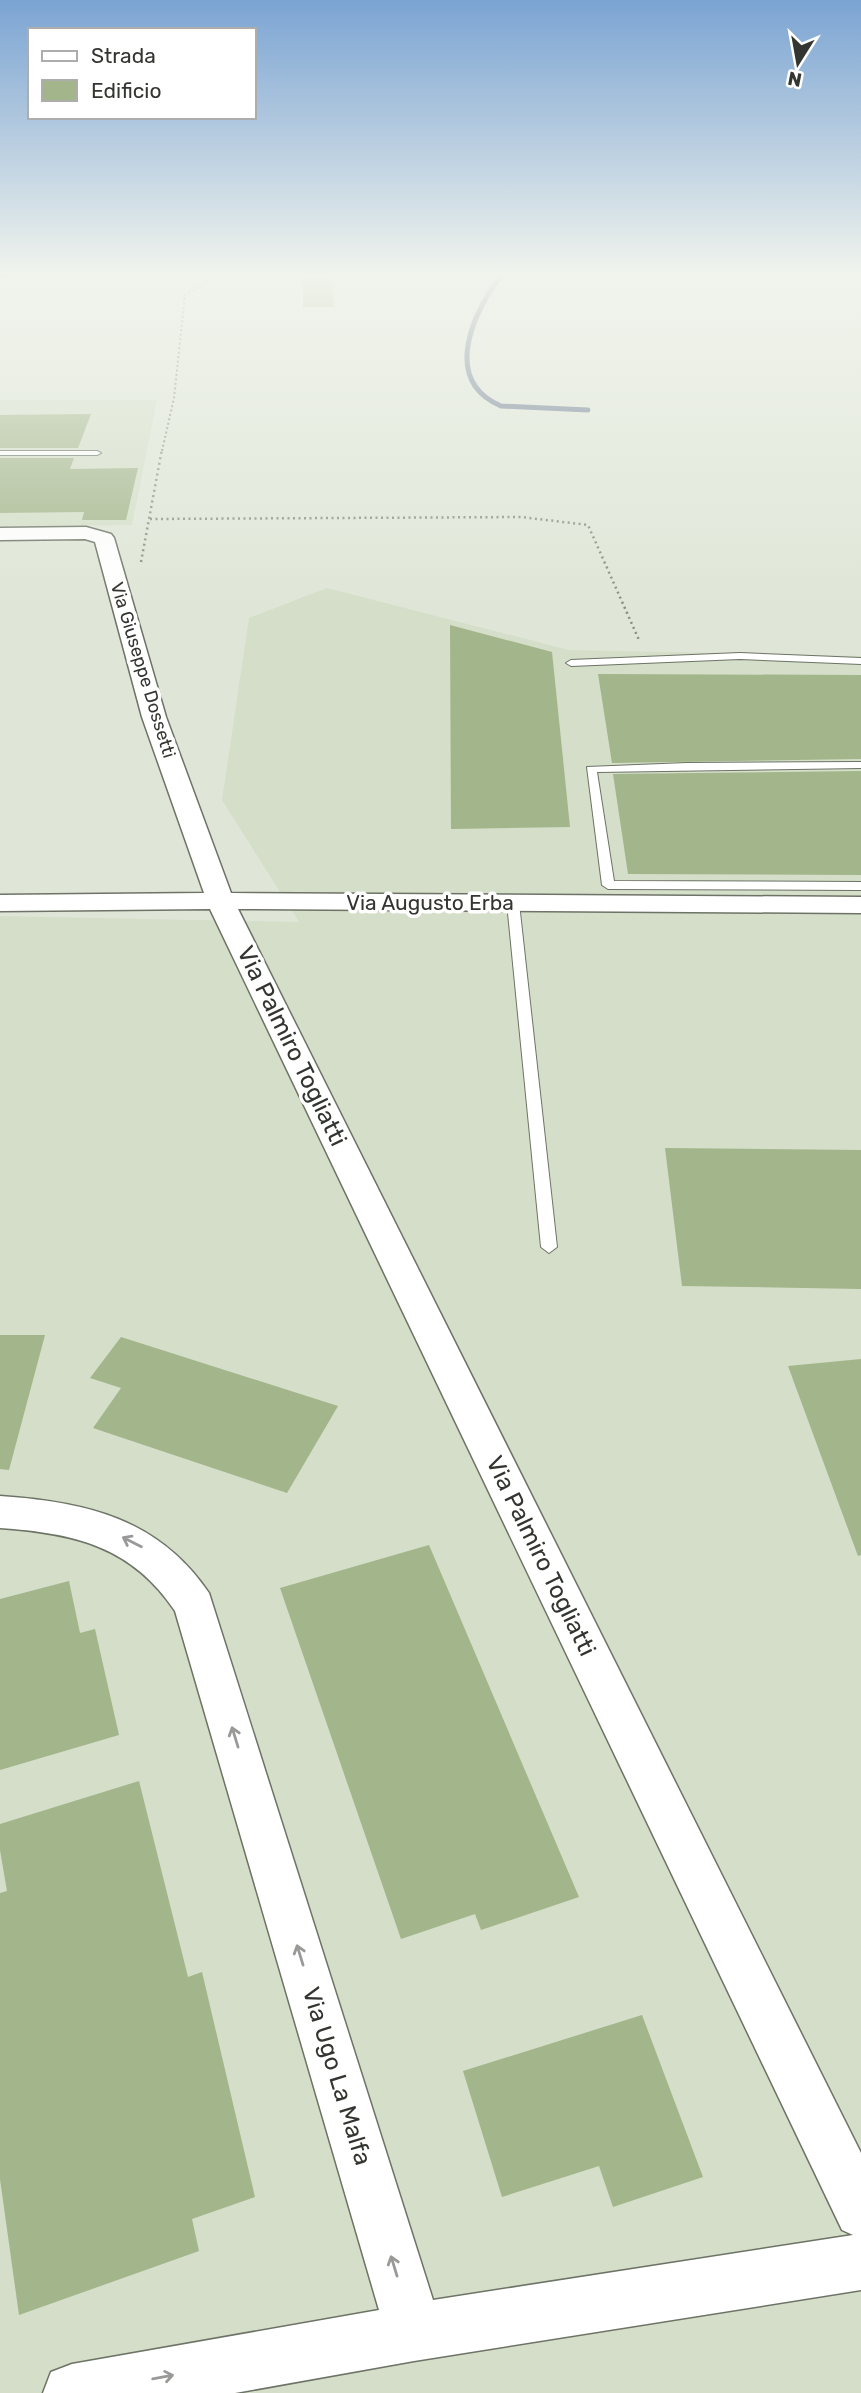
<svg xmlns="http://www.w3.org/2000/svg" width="861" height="2393" viewBox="0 0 861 2393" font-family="Rubik,sans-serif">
<rect width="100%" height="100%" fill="#dfe6d7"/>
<!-- built -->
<path fill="#d4dec8" d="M0,400h157l-25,125 -132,1z
M327,588l242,62 292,6v1737h-861v-1477l299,6 -77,-122 27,-182z"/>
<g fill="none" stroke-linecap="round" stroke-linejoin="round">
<!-- stream -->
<path stroke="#63738c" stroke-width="5" d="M503,273c-29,37 -63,107 -2,133l87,4
M0,275l9,-2"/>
</g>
<!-- building -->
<path fill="#a3b58a" d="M303,278h29l2,29h-31z
M91,414l-13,34h-78v-33z
M0,458h74l-4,11 68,-1 -12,52h-44l2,-8 -84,1z
M450,625l102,27 18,175 -119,2z
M598,674l263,1v84l-249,4z
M861,771v104l-233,-1 -15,-100z
M665,1148l196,2v139l-179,-3z
M0,1335h45l-36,135 -9,-1z
M121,1337l217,69 -51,87 -194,-65 28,-40 -31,-10z
M861,1359v196l-3,1 -70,-190z
M429,1545l150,352 -98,33 -6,-16 -74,25 -121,-351z
M69,1581l11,52 15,-4 24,106 -119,35v-171z
M139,1781l49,196 14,-5 53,225 -63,22 7,32 -180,64 -19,-136v-286l7,-2 -7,-41v-26z
M642,2015l61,162 -90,30 -14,-41 -97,31 -39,-126z"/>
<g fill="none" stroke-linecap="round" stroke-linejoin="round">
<!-- lane casing -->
<g stroke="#6d7366" stroke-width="2">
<path id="lane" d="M0,451h97l4,2 -4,2h-97z
M740,653l121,5v6l-121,-5 -169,7 -5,-3 5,-3z
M861,762v6l-264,4 17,109 247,1v8l-253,-1 -6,-4 -15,-118 100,-4z
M513,899l6,4 38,344 -8,6 -8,-6 -34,-344z"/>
</g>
<!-- street casing -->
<g stroke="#6d7366" stroke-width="3">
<path id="street" d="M86,527l25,7 3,4 52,179 65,176 630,4v16l-623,-4 623,1244v137l-447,71 -179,32h-192l8,-21 21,-8 307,-54 -204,-699c-43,-65 -102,-78 -175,-83v-32c86,6 158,22 209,97l224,707 420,-65 -11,-5 -632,-1321 -210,2v-16l204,-2 -62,-176 -47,-175 -10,-3 -85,1v-12z"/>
</g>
<!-- path-far1 -->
<path stroke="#888d83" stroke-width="2" stroke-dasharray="2 2.5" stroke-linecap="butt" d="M162,451l12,-53 11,-103 21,-12 4,-10"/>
<!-- path -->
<path stroke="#888d83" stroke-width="2.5" stroke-dasharray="2 3.5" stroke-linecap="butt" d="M150,519l371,-2 67,8 51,115
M141,562l21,-113"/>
<!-- lane -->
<use href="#lane" fill="#fff" fill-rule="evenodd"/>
<!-- street -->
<use href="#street" fill="#fff" fill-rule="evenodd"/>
</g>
<!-- one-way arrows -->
<defs><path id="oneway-shaft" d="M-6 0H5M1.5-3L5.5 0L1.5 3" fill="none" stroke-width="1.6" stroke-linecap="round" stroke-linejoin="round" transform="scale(1.75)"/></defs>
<g stroke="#999a98">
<use href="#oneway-shaft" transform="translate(132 1542) rotate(-153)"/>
<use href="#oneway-shaft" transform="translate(235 1737) rotate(-107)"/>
<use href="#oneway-shaft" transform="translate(300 1955) rotate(-107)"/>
<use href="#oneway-shaft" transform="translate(394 2266) rotate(-107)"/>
<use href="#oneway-shaft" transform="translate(163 2377) rotate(-10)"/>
</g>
<!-- sky -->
<linearGradient id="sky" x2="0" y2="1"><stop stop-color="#7ba4d3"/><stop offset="0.45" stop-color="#f1f4ed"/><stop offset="1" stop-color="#f1f4ed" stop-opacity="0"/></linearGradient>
<rect width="861" height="608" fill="url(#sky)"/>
<g text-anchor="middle" stroke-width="7" stroke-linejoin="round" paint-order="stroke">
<!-- far-street labels -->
<g font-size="18" fill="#333530" stroke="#fff">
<text transform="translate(143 670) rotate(73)" y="6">Via Giuseppe Dossetti</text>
</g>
<!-- street labels -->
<g font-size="21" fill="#333530" stroke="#fff">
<text x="430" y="910">Via Augusto Erba</text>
</g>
<!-- near-street labels -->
<g font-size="24" fill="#333530" stroke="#fff">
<text transform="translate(292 1046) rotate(64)" y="8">Via Palmiro Togliatti</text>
<text transform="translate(541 1556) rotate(64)" y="8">Via Palmiro Togliatti</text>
<text transform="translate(337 2076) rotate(73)" y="8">Via Ugo La Malfa</text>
</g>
</g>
<!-- legend -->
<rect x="28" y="28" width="228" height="91" fill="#ffffff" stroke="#adaeac" stroke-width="2"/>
<rect x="42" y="51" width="35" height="10" fill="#ffffff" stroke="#adaeac" stroke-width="2"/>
<text x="91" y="63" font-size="21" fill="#333530">Strada</text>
<rect x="42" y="80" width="35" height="21" fill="#a3b58a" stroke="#adaeac" stroke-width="2"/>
<text x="91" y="98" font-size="21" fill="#333530">Edificio</text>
<!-- north arrow -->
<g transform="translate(798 63) rotate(191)" stroke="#ffffff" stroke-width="5" paint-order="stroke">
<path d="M0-5L12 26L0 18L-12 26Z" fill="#333530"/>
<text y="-10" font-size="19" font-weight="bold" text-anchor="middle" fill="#333530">N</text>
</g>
</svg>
